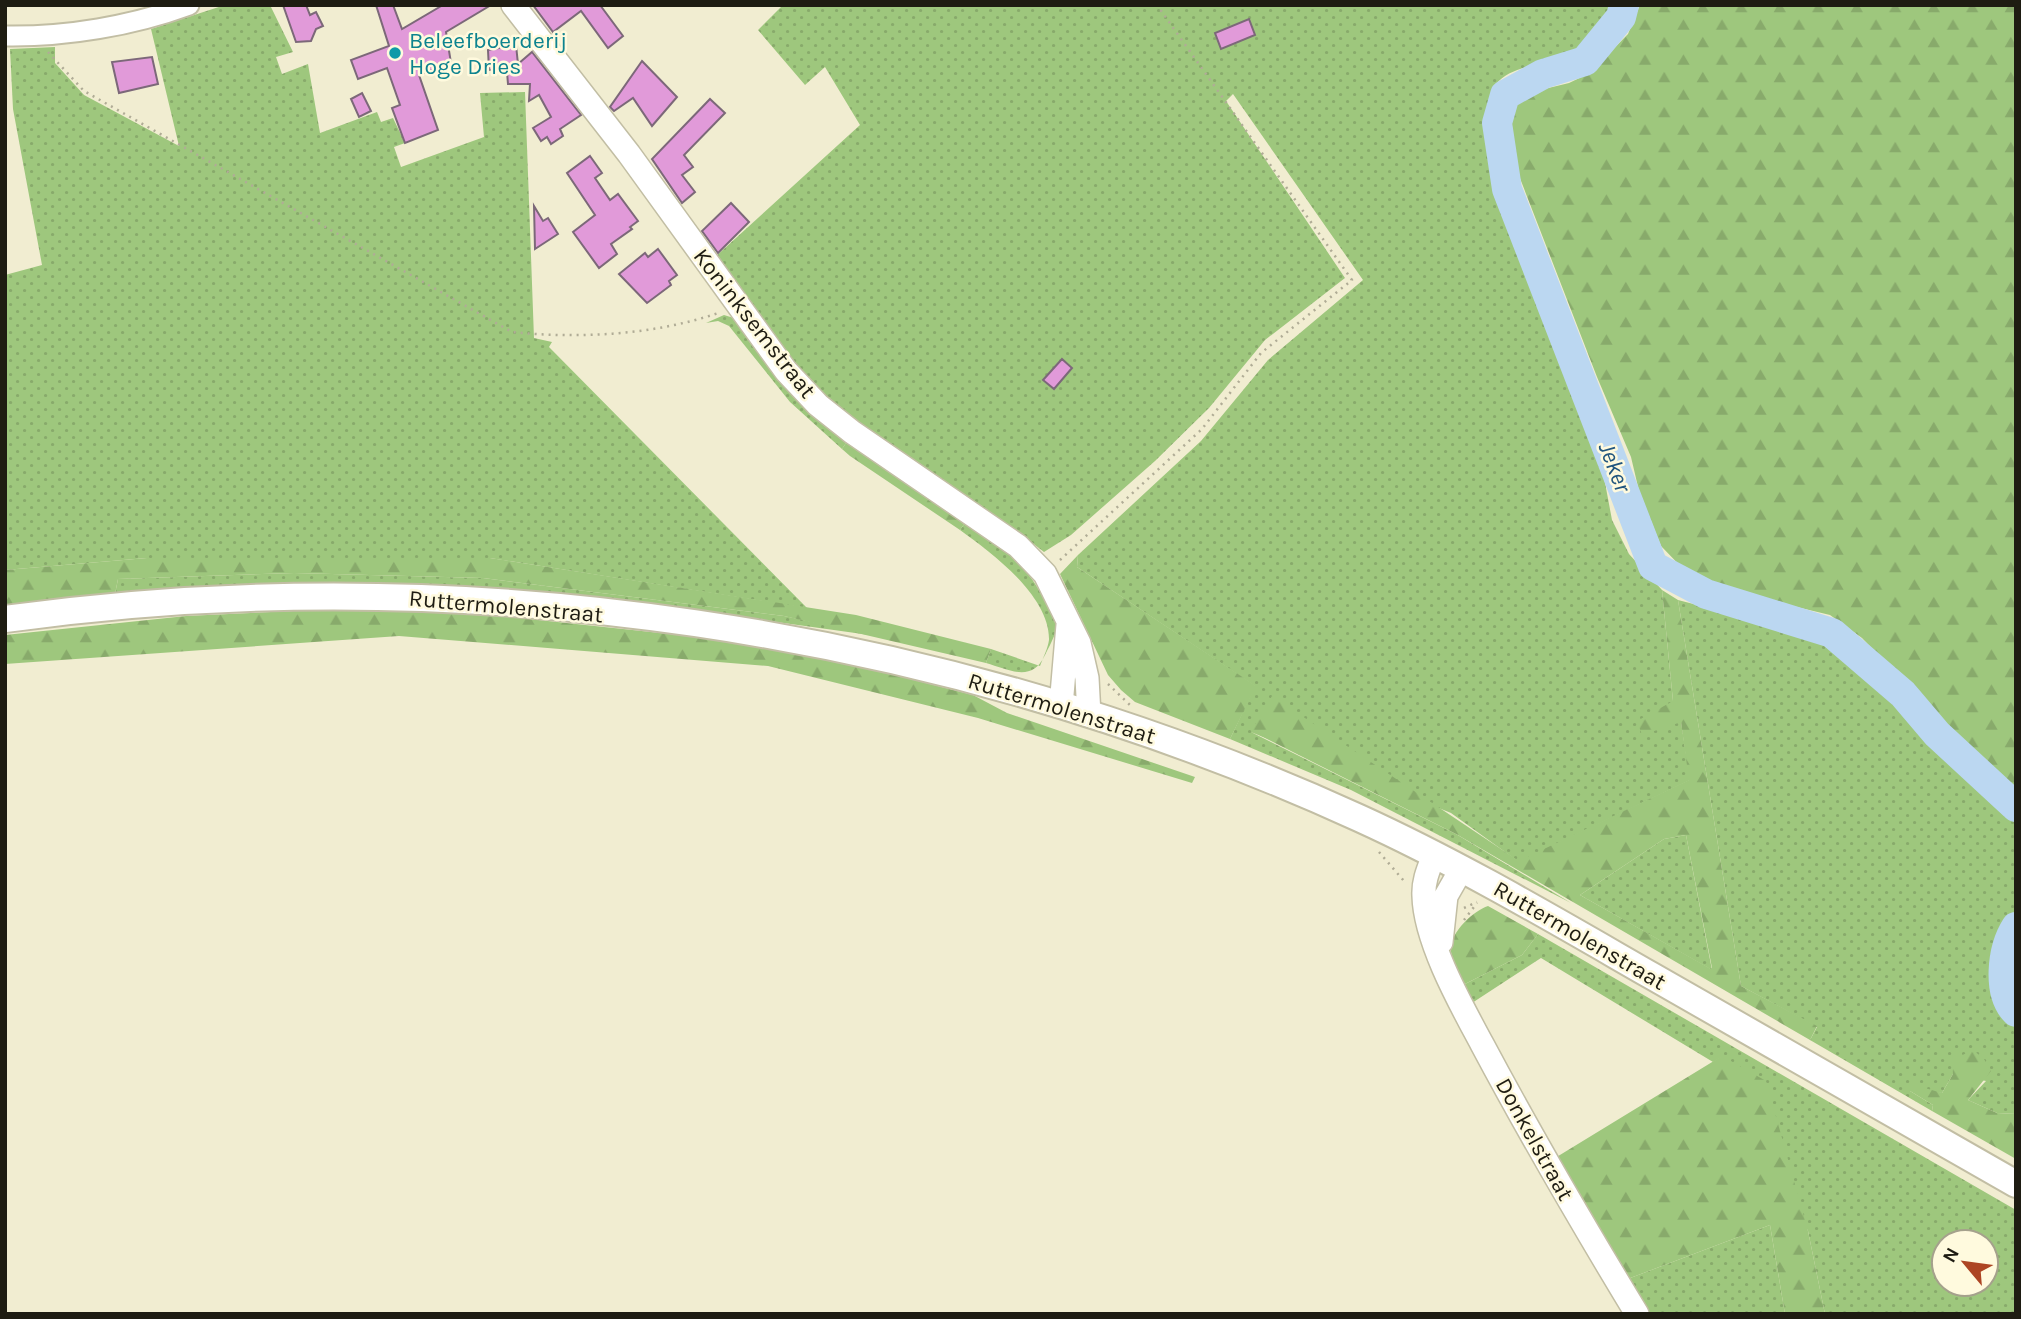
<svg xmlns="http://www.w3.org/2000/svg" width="2021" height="1319" viewBox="0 0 2021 1319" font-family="Karla,sans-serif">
<defs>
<pattern id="grass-dots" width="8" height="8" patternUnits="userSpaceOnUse" patternTransform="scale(1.75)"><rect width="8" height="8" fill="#9ec77d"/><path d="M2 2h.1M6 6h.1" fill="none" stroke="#88aa6b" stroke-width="1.8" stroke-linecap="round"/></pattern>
<pattern id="forest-firs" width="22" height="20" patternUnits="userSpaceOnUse" patternTransform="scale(1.75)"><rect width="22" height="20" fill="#9ec77d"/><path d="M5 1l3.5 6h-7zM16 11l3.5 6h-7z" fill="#88aa6b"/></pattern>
</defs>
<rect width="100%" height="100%" fill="#f1edd1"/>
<!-- grass -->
<path fill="url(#grass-dots)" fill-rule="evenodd" d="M225,5h45l23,47 -17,5 6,17 26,-10 12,69 57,-21 4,10 12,-4 12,25 -11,4 7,20 83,-30 -4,-44 45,-1 9,246 18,4 -3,5 258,261 -317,-50h-343l-142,12v-295l37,-10 -29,-156 -3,-60 45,-2v16l29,32 95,51 -28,-117z
M783,5h837c-16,21 -31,38 -55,50 -20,10 -54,10 -69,29 -17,23 -4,89 1,116l106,272 9,48 17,34 33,36 11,111 8,21 9,58 -171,82 -68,-49 -200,-81 205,102 115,69 -220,-113 -121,-51 25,-53 -178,-119 1,-12 123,-114 67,-81 95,-80 -130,-186 -7,7 119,177 -80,62 -56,68 -54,53 -84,74 -27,17c-72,-58 -159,-96 -226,-160 -41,-39 -71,-89 -104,-134l146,-133 -35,-58 -20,18 -47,-55z
M724,315l13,4 111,121 -6,9 -52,-47 -61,-76 -11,-5 -12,2z
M967,520c34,25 62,46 80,85 4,7 10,16 9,25 -2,8 -7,17 -11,25 -13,28 -35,15 -59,8l5,-14 49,17c3,-8 8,-18 9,-26 1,-44 -57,-87 -89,-110z
M294,573l189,5 301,38 100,21 -228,-32 -157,-15 -163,-6 -221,10 3,-15z
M1678,600l142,37 41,30 63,66 92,87v91l-13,23 -11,34v18l7,18 17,25v85l-19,-1 -29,-13 18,-19 -33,-7 -11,19 -32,-2 23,14 -1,6 -122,-71 7,-13 -76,-41z
M1686,835l26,135 -132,-75 84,-56z
M1538,934l478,276v104h-191l-17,-83 -86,-174 -9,5 -172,-104 -69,45 -9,-18 59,-30zM1944,1242h42v42h-42z
M1770,1225l15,89h-140l-20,-34z"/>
<!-- forest -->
<path fill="url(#forest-firs)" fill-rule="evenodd" d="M1640,5h376v787l-50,-46 -104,-108 -32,-23 -95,-23 -46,-17 -28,-29 -22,-55 -8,-34 -34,-80 -81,-209 -9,-42 3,-17 14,-15 45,-11 21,-10 38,-39z
M848,440l119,80 -7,10 -110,-74 -8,-7z
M1078,555l-1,12 179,119 -26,53 -95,-37 -14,-12 -13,-15 -48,-101z
M147,558h343l366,57 135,34 -5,14 -202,-47 -301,-38 -189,-5 -176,6 -3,15 -110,12v-36z
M1662,590l16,10 63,386 76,40 -7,14 -354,-206 -205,-103 21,-35 247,165 170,-81 -8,-58 -39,13 -5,-14 36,-20zM1686,835l26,133 -1,1 -131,-74 84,-56z
M338,609l144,5 216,23 146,25 129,33 34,18 188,64 -3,6 -214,-65 -210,-52 -369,-30 -394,28v-29l181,-19z
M1488,906l50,28 -16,21 -59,30c-4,-11 -10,-22 -12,-33 -3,-18 22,-41 37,-46z
M1973,1050l11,9 7,12 -23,29 29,13 19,1v45l-84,-48 1,-6 -23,-14 1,-7 31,9 11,-19 -1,-14z
M1722,1056l44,25 42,150 17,83h-40l-15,-89 -145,55 -70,-122z"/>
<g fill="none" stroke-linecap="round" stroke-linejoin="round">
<!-- river -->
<path stroke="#bbd7f1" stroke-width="30" d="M1624,5l-3,12 -36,44 -42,13 -38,21 -8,28 10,66 146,377 53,28 126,39 71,61 34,40 79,73
M2016,927c-14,22 -19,66 0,85"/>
</g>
<!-- building -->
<path fill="#e19ad9" stroke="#7c6879" stroke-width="2" d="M283,5h23l4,10 6,-3 7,14 -7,3 -5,12 -15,1z
M376,5h17l9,24 41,-24h48l-45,27 5,31 -32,12 19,55 -33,13 -13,-35 8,-3 -13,-37 -29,11 -7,-19 38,-14z
M533,5h67l23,31 -15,12 -27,-37 -28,21z
M1249,19l6,16 -34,14 -6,-16z
M516,45l2,19 14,-12 49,63 -21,14 3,7 -12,8 -4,-7 -6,4 -8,-13 18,-11 -12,-22 -10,6 1,-17h-22l-1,-12 5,-4 -23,2 -1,-20z
M152,57l6,27 -39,9 -7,-31z
M642,61l35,36 -25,29 -19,-28 -19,13 -4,-4z
M362,93l9,18 -12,6 -8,-18z
M710,99l15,14 -41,42 9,12 -11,8 13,17 -13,11 -30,-44z
M590,156l12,17 -7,5 15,22 8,-6 20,27 -8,6 2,2 -21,15 6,10 -18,14 -26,-36 22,-17 -28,-42z
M731,203l18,19 -31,31 -16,-22z
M534,206l9,15 5,-3 10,16 -23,15z
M658,249l19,26 -8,6 2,4 -24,18 -28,-29 26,-21 3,4z
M1062,359l10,9 -18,21 -11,-9z"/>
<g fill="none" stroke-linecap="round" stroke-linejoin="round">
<!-- minor casing -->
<g stroke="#c2bea4" stroke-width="23">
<path id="minor" d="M5,36c61,1 127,-10 184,-31"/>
</g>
<!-- tertiary casing -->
<g stroke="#c2bea4" stroke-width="26">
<path id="tertiary" d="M513,5l116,149 157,217 32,34 34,27 166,114 27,28 34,69 8,35 2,37
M1061,706l7,-81
M1434,855c-5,13 -11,26 -10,41 1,45 37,109 58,148 49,92 101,181 155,270
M1441,942l5,-46 16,-28"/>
</g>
<!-- secondary casing -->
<g stroke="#c2bea4" stroke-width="30">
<path id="secondary" d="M5,619c456,-63 935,8 1354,199 101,46 197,103 293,158 121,69 243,139 364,208"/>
</g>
<!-- path -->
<path stroke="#b0ac96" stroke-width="2.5" stroke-dasharray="2 5" stroke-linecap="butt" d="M48,52l36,39 428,241c68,7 144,3 209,-20
M1060,560l142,-131 59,-76 91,-73 -195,-275
M1108,684l23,22
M1379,852l25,29
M1464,908l13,-6
M1464,920l13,-17"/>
<!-- minor -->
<use href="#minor" stroke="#fff" stroke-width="19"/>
<!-- tertiary -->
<use href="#tertiary" stroke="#fff" stroke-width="23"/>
<!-- secondary -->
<use href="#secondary" stroke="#fff" stroke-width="26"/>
</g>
<!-- markers -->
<circle fill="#0f9aa8" stroke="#fffade" stroke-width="2.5" cx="395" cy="53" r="7"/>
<g text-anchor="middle" stroke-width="5" stroke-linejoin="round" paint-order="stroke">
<!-- culture labels -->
<g font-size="23" fill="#0d838f" stroke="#fffade" text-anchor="start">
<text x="409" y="48">Beleefboerderij<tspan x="409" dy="26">Hoge Dries</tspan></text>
</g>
<!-- street labels -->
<g font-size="23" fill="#1e1c12" stroke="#fffade">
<text transform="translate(755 323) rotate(52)" y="8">Koninksemstraat</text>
<text transform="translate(506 606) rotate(5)" y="8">Ruttermolenstraat</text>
<text transform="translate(1062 708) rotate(17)" y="8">Ruttermolenstraat</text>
<text transform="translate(1580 935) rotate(30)" y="8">Ruttermolenstraat</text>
<text transform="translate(1535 1139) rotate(61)" y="8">Donkelstraat</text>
</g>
<!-- water labels -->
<g font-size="24" font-style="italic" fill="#21557e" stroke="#fffade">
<text transform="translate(1615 467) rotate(69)" y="8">Jeker</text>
</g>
</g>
<!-- border -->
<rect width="2021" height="1319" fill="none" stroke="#1e1c12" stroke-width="14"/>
<!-- north arrow -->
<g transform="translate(1965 1263) rotate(299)"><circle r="33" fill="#fffade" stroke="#a5a18c" stroke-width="2"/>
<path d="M0-5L12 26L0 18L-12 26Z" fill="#ad4523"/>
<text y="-10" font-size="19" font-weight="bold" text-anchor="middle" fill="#1e1c12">N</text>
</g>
</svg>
